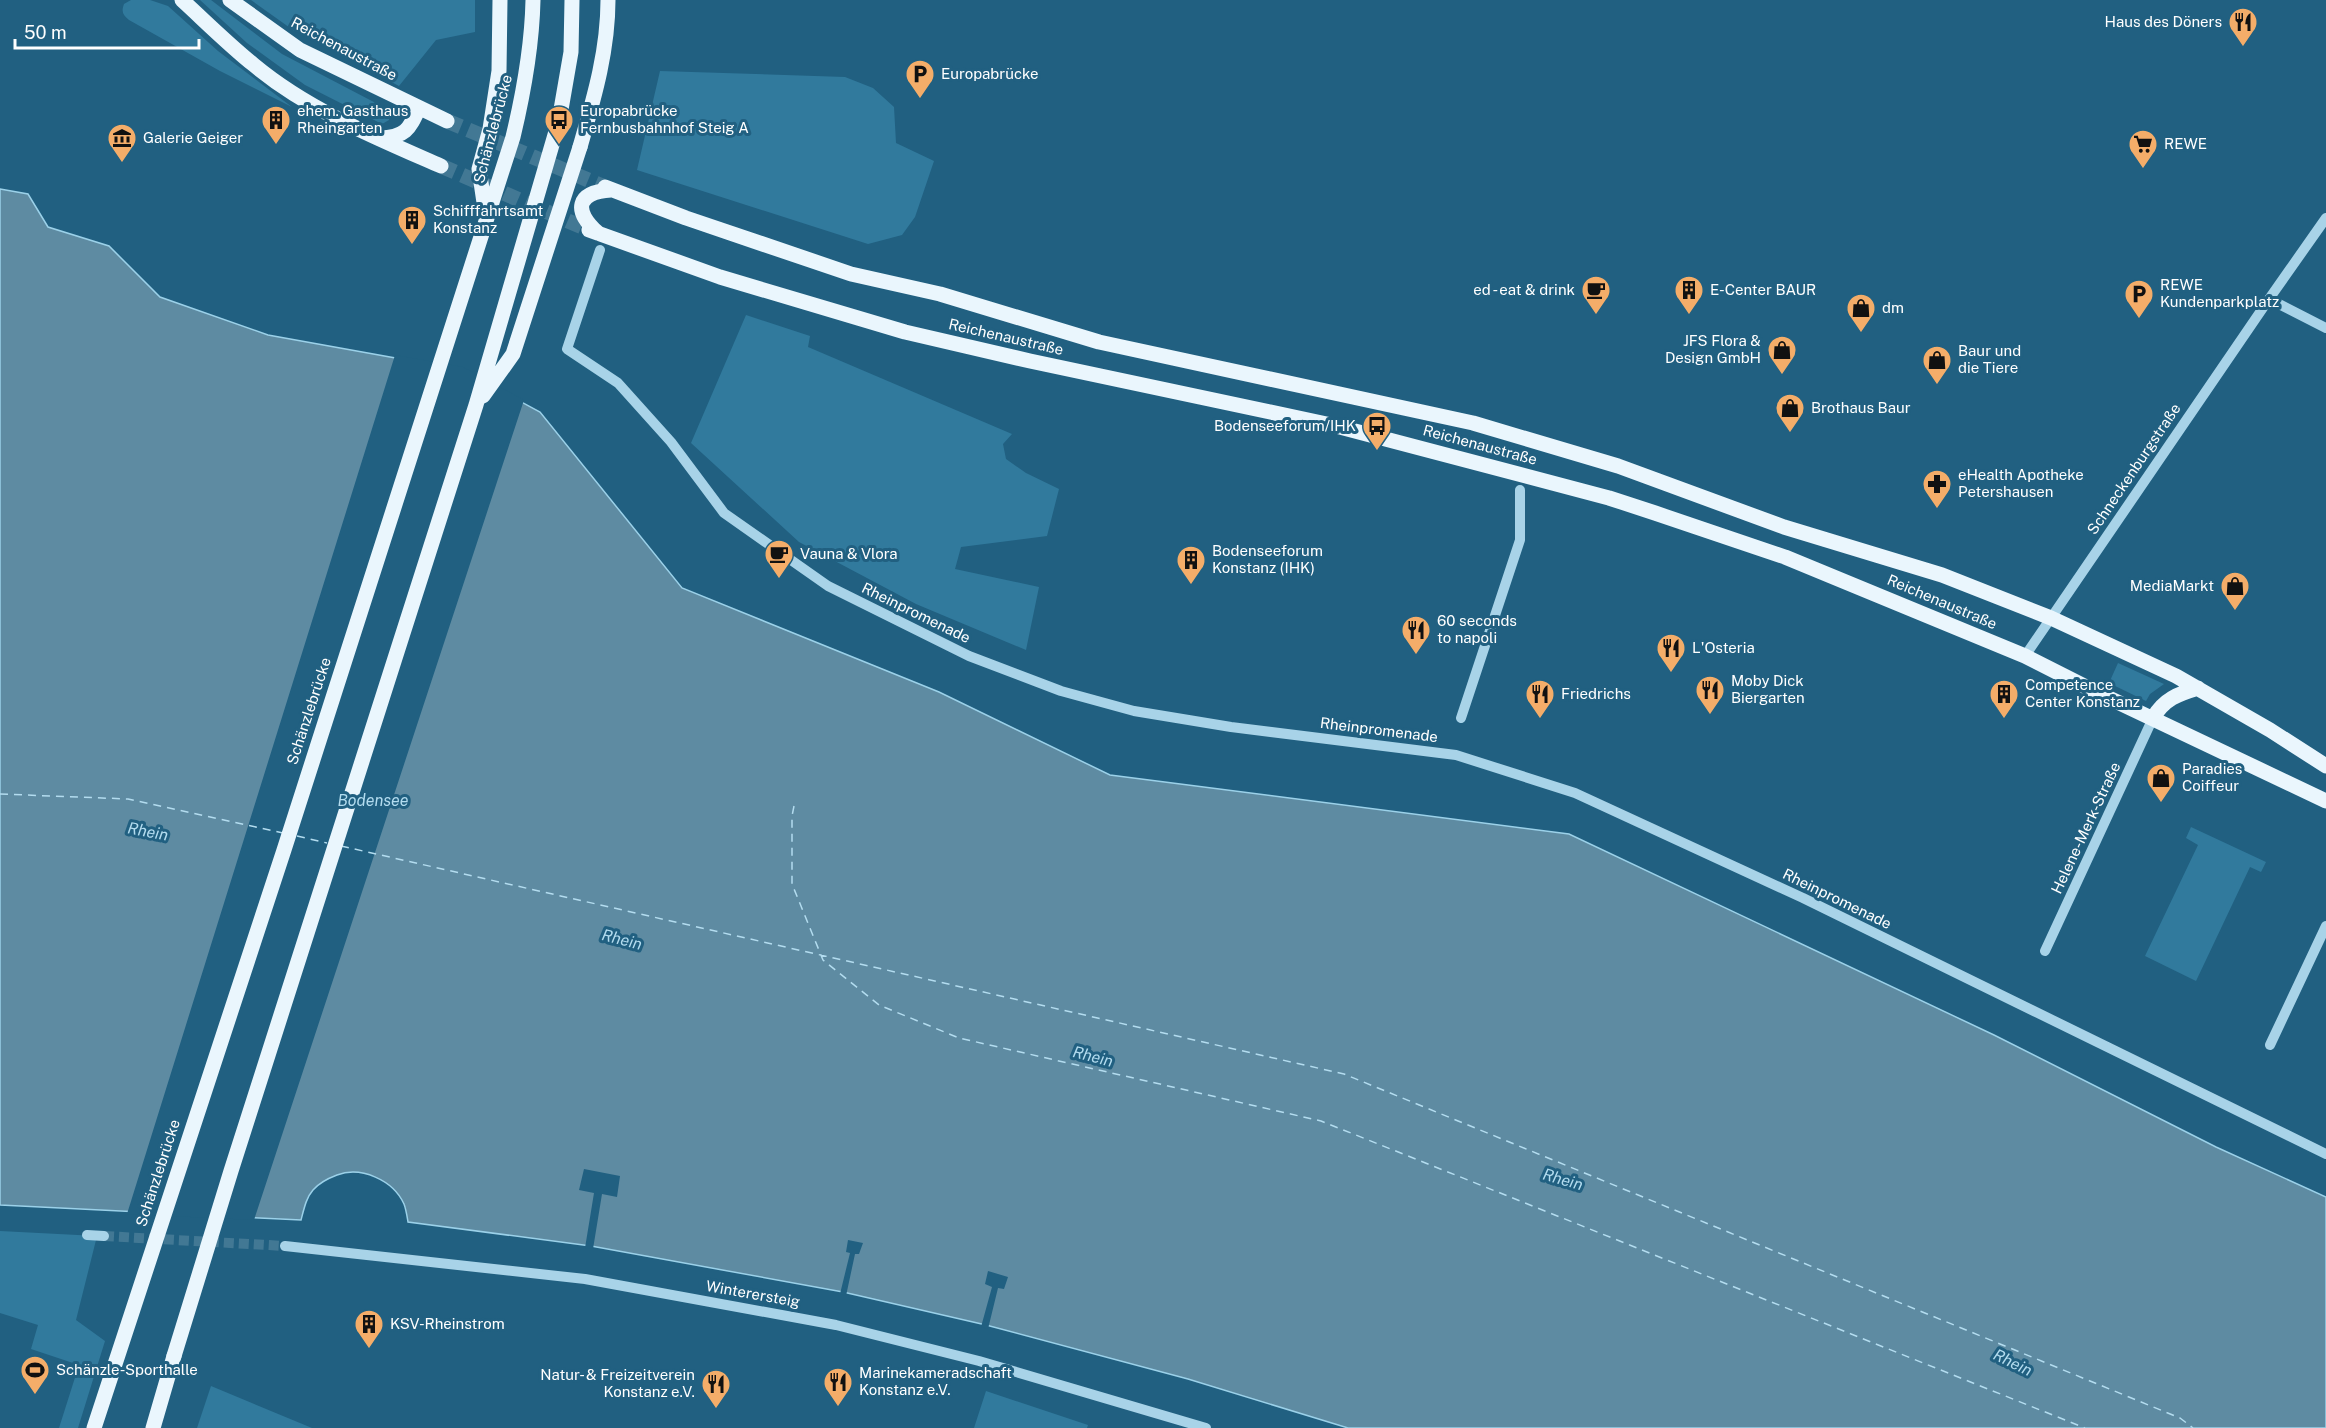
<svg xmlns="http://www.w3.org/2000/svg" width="2326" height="1428" viewBox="0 0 2326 1428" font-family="'Public Sans',sans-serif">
<rect width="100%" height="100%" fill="#216081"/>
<!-- green -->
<path fill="#317a9d" d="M131,0h19l18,6 50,45 74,56 -72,-36 -91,-51c-6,-5 -8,-8 -5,-16z
M200,0h11l71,54 109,57 -2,9 -7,4 -77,-39 -58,-42z
M251,0h224v32l-39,8 -37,46 -106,-56z
M660,71l185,6 28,11 21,19 2,36 38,18 -19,56 -13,18 -34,9 -231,-74z
M746,315l64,21 -2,11 204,87 -9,10 3,15 20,14 33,16 -12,47 -86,11 -6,22 84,18 -13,63 -110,-46 -117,-62 -108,-99z
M2118,663l46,21 -14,10 -4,7 -37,-18z
M2191,827l75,35 -5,10 -11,-5 -54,114 -51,-25 53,-111 -12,-7z
M0,1231l97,5 -21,84 29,21 -27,87h-19l20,-63 -48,-16 7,-24 -38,-12z
M211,1386l101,42h-115z
M986,1391l102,34 -1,3h-113z"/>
<!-- water -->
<path fill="#5e8ba2" stroke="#9bd1e9" stroke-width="1.5" d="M0,189l28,5 20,33 61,19 51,51 108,38 194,35 78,42 142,176 257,104 171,83 459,59 425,201 222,112 110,50v231h-978l-160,-49 -202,-54 -143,-33 -252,-46 -183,-24c-1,-6 -2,-13 -4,-18 -11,-24 -43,-38 -67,-29 -8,3 -18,8 -24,15 -7,8 -9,19 -12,30l-301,-15z"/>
<!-- pier -->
<path fill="#216081" d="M395,355l68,12 61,33 -270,820 -127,-6z
M584,1169l36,7 -3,21 -15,-3 -9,55 -8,-1 9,-55 -15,-3z
M848,1240l15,3 -4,11h-4l-9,42 -6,-2 10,-41 -4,-1z
M988,1271l20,6 -4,12 -6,-1 -10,41 -7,-2 11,-40 -7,-3z"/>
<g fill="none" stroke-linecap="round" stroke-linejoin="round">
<!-- ferry -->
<path stroke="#b3dcef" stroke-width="1.5" stroke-dasharray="8 6" stroke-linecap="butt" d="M0,794l128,5 155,34
M794,806l-2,10v68l31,76 56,45 80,33 362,83 764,307
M297,836l30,7
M341,846l1003,228 836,344 13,10"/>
<!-- minor-tunnel -->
<path stroke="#427894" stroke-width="10" stroke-dasharray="10 5" stroke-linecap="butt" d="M104,1236l181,10"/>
<!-- major-tunnel -->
<path stroke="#427894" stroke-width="15" stroke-dasharray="15 8" stroke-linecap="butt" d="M447,121l158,66
M441,166l148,64"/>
<!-- minor -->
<path stroke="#a8d3e8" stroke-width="10" d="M600,250l-33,99 51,34 53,59 53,71 104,73 141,70 92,35 73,20 97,16 225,28 119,38 228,105 523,256
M2269,299l57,29
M2025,656l244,-357 57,-81
M1461,718l59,-178v-50
M2045,951l108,-233
M2270,1045l56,-119
M87,1235l17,1
M285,1246l300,33 251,46 143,36 227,67"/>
<!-- major -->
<path stroke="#eaf6fd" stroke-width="15" d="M182,0c24,22 47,45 72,65 54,45 123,73 187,101
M230,0l70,50 147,71
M559,121l12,-69 1,-52
M380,138c25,-1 29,-8 39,-30
M580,147c14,-49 28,-96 28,-147
M605,187l81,31 165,56 89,20 159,48 374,81 145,43 166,61 158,48 109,43 125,58 94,54 56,36
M589,230l131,47 185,55 125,29 306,65 273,72 46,15 130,44 240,99 65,33 236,112
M598,233c-25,-22 -22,-41 13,-43
M2153,718c11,-19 25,-24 45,-30
M153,1428l21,-72"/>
<!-- major-bridge -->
<path stroke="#eaf6fd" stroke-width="15" d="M486,216l-7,-47 11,-40 9,-58 1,-71
M483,396l30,-42 67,-207
M174,1356l57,-185 245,-766 83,-284
M94,1428l190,-578 229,-713c11,-46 19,-90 20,-137"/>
</g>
<!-- icons -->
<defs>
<g id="restaurant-pin" transform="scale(1.5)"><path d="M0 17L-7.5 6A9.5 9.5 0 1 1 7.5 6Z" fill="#f4ad69" stroke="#216081"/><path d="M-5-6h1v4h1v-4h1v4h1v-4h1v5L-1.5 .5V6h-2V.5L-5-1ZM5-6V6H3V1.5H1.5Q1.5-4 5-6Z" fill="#111"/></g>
<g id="parking-pin" transform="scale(1.5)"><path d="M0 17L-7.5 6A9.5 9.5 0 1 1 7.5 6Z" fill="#f4ad69" stroke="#216081"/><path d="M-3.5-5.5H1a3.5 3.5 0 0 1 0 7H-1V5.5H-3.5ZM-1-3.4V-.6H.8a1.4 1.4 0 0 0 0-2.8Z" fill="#111"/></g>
<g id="building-pin" transform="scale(1.5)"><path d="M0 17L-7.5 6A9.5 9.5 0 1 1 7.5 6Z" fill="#f4ad69" stroke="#216081"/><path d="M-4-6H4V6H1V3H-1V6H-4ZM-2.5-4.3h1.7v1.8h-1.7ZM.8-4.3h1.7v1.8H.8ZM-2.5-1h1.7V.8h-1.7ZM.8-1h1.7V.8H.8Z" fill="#111"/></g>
<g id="bus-pin" transform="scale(1.5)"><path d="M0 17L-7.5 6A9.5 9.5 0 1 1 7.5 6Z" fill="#f4ad69" stroke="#216081"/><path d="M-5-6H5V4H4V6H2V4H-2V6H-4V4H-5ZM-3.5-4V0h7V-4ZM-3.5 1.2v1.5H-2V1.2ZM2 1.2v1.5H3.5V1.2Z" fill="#111"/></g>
<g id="museum-pin" transform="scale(1.5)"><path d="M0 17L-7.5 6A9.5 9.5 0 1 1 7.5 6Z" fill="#f4ad69" stroke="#216081"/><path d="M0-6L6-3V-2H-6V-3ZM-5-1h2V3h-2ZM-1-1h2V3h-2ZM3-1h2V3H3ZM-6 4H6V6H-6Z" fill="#111"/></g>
<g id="supermarket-pin" transform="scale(1.5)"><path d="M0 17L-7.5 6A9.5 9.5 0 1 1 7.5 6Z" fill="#f4ad69" stroke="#216081"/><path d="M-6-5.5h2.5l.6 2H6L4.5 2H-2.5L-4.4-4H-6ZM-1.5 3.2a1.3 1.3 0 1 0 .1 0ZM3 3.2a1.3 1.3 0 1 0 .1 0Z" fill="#111"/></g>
<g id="cafe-pin" transform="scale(1.5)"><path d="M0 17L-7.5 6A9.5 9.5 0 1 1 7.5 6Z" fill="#f4ad69" stroke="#216081"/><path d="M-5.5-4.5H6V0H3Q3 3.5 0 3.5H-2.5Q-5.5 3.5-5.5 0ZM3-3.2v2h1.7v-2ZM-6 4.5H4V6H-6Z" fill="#111"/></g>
<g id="shop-pin" transform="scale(1.5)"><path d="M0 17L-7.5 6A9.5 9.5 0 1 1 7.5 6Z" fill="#f4ad69" stroke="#216081"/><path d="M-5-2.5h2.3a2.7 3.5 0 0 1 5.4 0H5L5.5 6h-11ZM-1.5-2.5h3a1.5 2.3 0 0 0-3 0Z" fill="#111"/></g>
<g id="pharmacy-pin" transform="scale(1.5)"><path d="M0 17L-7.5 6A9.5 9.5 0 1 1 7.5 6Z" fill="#f4ad69" stroke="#216081"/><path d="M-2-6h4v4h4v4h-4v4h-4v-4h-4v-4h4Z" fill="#111"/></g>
<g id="stadium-pin" transform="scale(1.5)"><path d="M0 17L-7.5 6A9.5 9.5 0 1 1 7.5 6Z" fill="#f4ad69" stroke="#216081"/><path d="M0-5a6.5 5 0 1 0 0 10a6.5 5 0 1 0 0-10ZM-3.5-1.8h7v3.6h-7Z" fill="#111"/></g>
</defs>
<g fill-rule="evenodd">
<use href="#restaurant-pin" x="2243" y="22"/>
<use href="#parking-pin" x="920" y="74"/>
<use href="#building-pin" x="276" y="120"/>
<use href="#bus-pin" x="559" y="120"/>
<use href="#museum-pin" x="122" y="138"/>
<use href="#supermarket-pin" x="2143" y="144"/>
<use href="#building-pin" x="412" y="220"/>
<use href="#cafe-pin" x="1596" y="290"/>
<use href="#building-pin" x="1689" y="290"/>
<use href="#parking-pin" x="2139" y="294"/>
<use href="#shop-pin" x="1861" y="308"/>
<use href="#shop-pin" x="1782" y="350"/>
<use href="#shop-pin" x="1937" y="360"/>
<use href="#shop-pin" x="1790" y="408"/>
<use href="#bus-pin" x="1377" y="426"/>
<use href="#pharmacy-pin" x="1937" y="484"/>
<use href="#cafe-pin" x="779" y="554"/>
<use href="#building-pin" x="1191" y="560"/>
<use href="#shop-pin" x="2235" y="586"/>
<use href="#restaurant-pin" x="1416" y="630"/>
<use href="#restaurant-pin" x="1671" y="648"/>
<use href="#restaurant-pin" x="1710" y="690"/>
<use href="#restaurant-pin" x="1540" y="694"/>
<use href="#building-pin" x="2004" y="694"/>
<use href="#shop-pin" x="2161" y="778"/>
<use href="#building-pin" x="369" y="1324"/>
<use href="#stadium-pin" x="35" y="1370"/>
<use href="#restaurant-pin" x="838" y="1382"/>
<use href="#restaurant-pin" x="716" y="1384"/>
</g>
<g text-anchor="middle" stroke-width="6" stroke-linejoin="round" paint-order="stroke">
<!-- poi labels -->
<g font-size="15" fill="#fff" stroke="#216081" text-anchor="start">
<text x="2222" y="27" text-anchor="end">Haus des Döners</text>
<text x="941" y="79">Europabrücke</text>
<text x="297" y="116">ehem. Gasthaus<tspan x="297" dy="17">Rheingarten</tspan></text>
<text x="580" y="116">Europabrücke<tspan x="580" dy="17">Fernbusbahnhof Steig A</tspan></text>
<text x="143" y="143">Galerie Geiger</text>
<text x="2164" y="149">REWE</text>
<text x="433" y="216">Schifffahrtsamt<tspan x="433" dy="17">Konstanz</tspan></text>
<text x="2160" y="290">REWE<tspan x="2160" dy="17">Kundenparkplatz</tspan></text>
<text x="1575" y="295" text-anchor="end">ed - eat &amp; drink</text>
<text x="1710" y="295">E-Center BAUR</text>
<text x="1882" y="313">dm</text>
<text x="1761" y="346" text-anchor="end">JFS Flora &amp;<tspan x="1761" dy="17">Design GmbH</tspan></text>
<text x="1958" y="356">Baur und<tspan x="1958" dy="17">die Tiere</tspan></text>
<text x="1811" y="413">Brothaus Baur</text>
<text x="1356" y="431" text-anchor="end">Bodenseeforum/IHK</text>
<text x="1958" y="480">eHealth Apotheke<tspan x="1958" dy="17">Petershausen</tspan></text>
<text x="1212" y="556">Bodenseeforum<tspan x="1212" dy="17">Konstanz (IHK)</tspan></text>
<text x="800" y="559">Vauna &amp; Vlora</text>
<text x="2214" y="591" text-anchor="end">MediaMarkt</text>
<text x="1437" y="626">60 seconds<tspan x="1437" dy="17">to napoli</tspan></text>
<text x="1692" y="653">L'Osteria</text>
<text x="1731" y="686">Moby Dick<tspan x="1731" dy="17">Biergarten</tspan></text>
<text x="2025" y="690">Competence<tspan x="2025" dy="17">Center Konstanz</tspan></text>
<text x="1561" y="699">Friedrichs</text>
<text x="2182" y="774">Paradies<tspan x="2182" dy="17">Coiffeur</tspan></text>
<text x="390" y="1329">KSV-Rheinstrom</text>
<text x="56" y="1375">Schänzle-Sporthalle</text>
<text x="859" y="1378">Marinekameradschaft<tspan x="859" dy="17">Konstanz e.V.</tspan></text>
<text x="695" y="1380" text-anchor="end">Natur- &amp; Freizeitverein<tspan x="695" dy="17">Konstanz e.V.</tspan></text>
</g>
<!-- street labels -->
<g font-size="15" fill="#fff" stroke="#216081">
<text transform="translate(344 49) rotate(28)" y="5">Reichenaustraße</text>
<text transform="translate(493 129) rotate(-75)" y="5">Schänzlebrücke</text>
<text transform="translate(1006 337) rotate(13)" y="5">Reichenaustraße</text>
<text transform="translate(1480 445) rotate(15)" y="5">Reichenaustraße</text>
<text transform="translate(2134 469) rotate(-56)" y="5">Schneckenburgstraße</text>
<text transform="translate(1942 602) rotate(23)" y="5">Reichenaustraße</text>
<text transform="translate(916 613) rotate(26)" y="5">Rheinpromenade</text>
<text transform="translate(309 711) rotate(-72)" y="5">Schänzlebrücke</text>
<text transform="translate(1379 730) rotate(7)" y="5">Rheinpromenade</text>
<text transform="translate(2086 828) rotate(-65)" y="5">Helene-Merk-Straße</text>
<text transform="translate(1837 899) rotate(26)" y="5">Rheinpromenade</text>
<text transform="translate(158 1173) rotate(-72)" y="5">Schänzlebrücke</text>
<text transform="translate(753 1294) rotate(10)" y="5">Winterersteig</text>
</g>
<!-- water labels -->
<g font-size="16" font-style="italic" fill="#b3dcef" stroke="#216081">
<text x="373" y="806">Bodensee</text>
<text transform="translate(148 831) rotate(11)" y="6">Rhein</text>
<text transform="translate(622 939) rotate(14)" y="6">Rhein</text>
<text transform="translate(1093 1056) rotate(14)" y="6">Rhein</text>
<text transform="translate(1563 1179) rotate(16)" y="6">Rhein</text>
<text transform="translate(2013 1362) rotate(26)" y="6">Rhein</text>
</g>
</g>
<!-- scale -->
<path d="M15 39v9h184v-9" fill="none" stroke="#ffffff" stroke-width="3"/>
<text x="24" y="39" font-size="18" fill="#ffffff" stroke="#216081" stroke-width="4.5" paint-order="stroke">50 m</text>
</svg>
